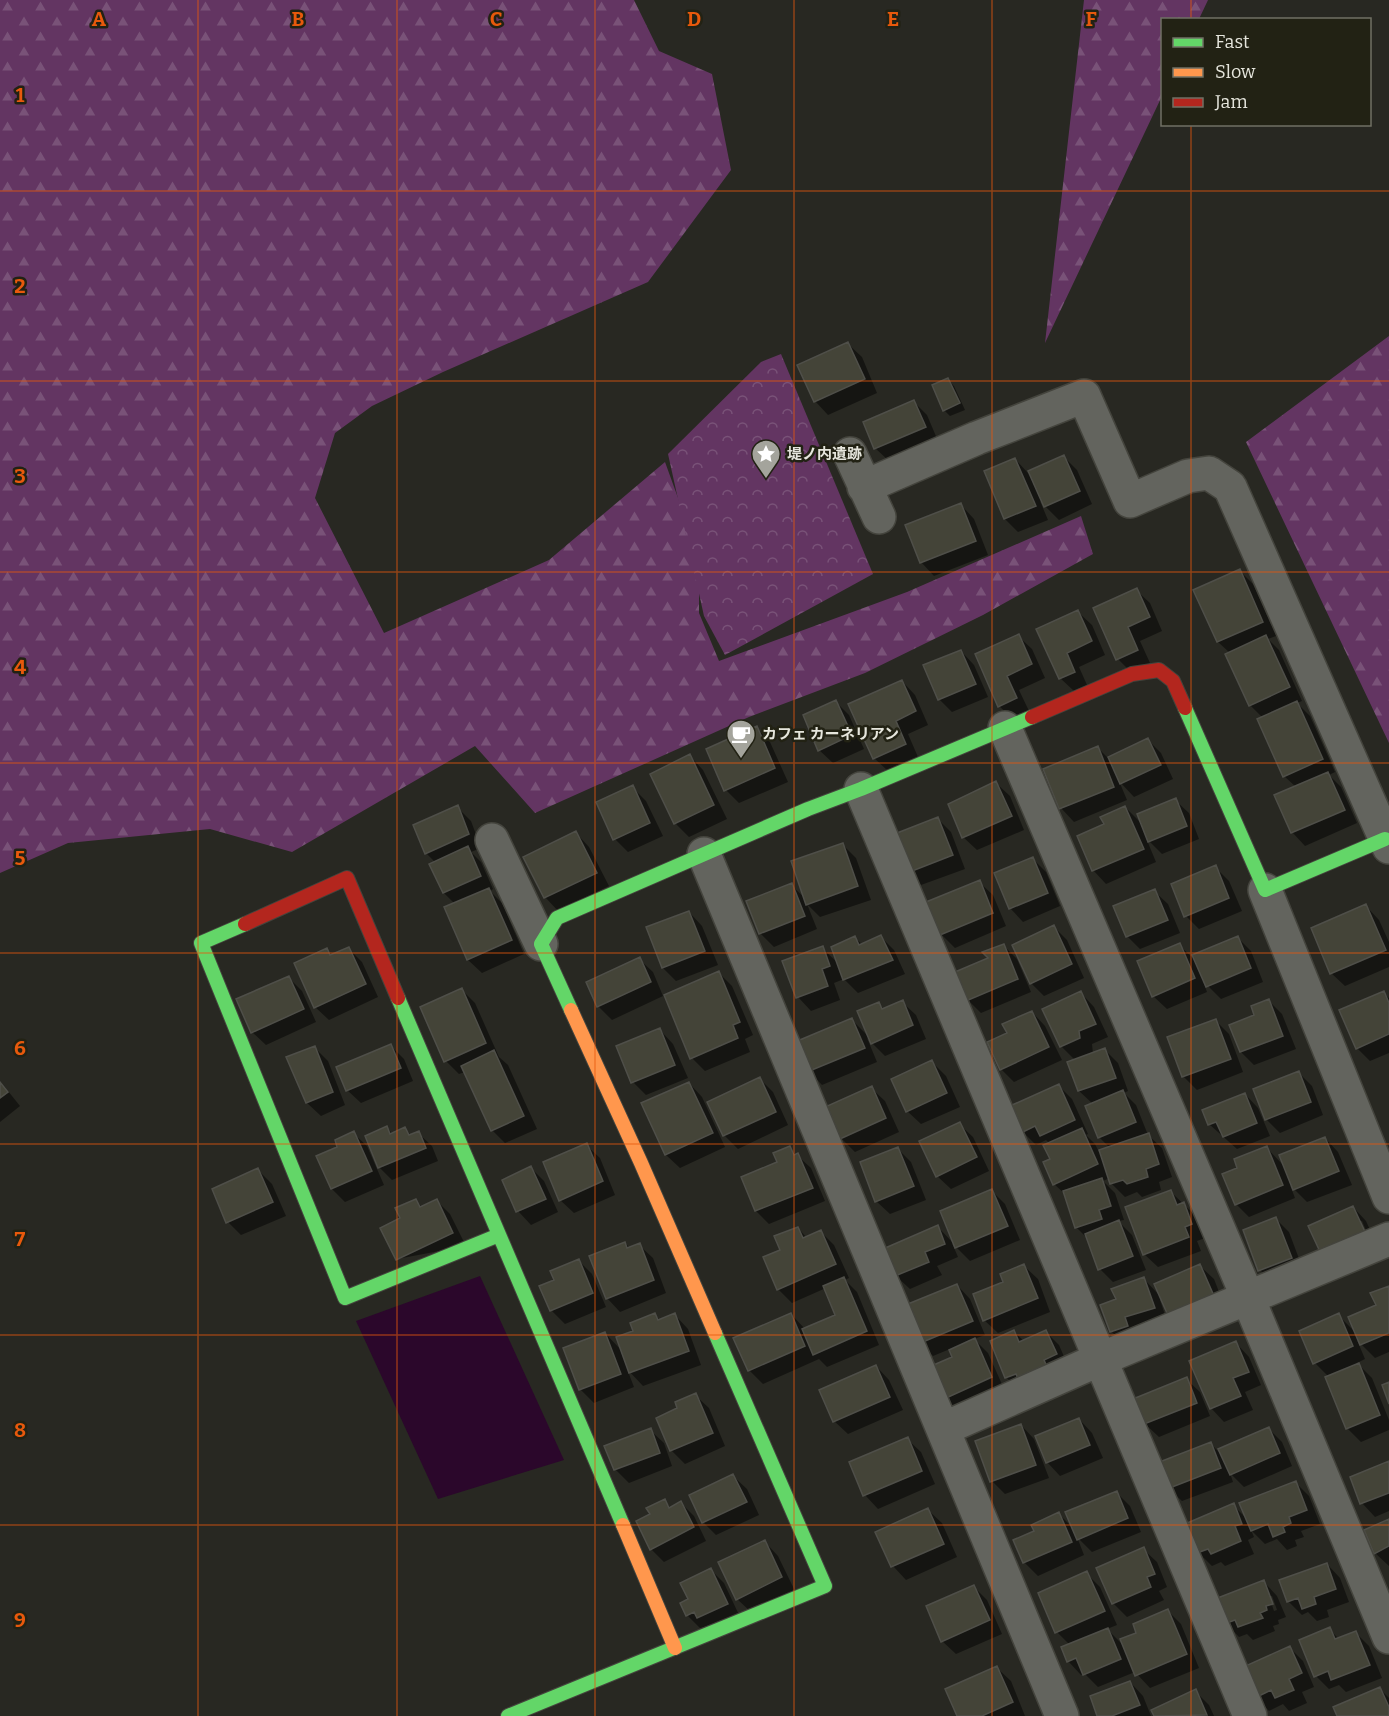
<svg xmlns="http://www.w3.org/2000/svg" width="1389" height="1716" viewBox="0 0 1389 1716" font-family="Bitter,'Noto Sans JP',serif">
<defs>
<pattern id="forest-firs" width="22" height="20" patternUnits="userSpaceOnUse" patternTransform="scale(1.5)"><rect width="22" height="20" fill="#633562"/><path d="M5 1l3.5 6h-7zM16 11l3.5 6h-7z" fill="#795278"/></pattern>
<pattern id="park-crowns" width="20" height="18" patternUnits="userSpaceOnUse" patternTransform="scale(1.5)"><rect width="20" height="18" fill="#633562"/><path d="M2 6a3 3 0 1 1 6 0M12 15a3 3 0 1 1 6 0" fill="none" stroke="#795278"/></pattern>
</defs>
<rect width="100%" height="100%" fill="#282822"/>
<!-- forest -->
<path fill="url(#forest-firs)" d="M0,0h634l25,51 53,23 19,96 -83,112 -205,90 -71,34 -37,27 -20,65 69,135 165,-73 116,-98 34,94v57l20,48 188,-69 174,-76 12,38 -110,61 -118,58 -116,44 -214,96 -60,-67 -183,106 -82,-23 -142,14 -68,30z
M1084,0h124l-9,19 -37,1v76l-117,247z
M1389,336v407l-143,-301z"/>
<!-- park -->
<path fill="url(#park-crowns)" d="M781,354l92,220 -148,81 -21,-39 -36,-162 93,-92z"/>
<!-- water -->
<path fill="#2b072b" d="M480,1276l84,184 -126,39 -82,-178z"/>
<!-- shadow -->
<path fill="#0007" fill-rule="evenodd" d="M848,344l14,13 15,36 -49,22 -13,-14z
M948,380l6,6 11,24 -15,6 -6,-6z
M914,402l13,13 11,26 -49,20 -14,-13z
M1064,457l13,13 15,34 -33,16 -19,-19 8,19 -30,12 -13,-13 -19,-47 29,-13 13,14z
M961,505l13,14 14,36 -54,21 -13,-14z
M1240,571l13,13 23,52 -8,3 11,11 23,51 -5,2 13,13 25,56 -6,3 12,12 16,36 -52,23 -13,-14 4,-45 -12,-11 -21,-58 -13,-13 -20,-52 -12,-11 -23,-52z
M1136,590l14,13 12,28 -22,10 10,22 -19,9 -13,-13z
M1078,612l14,13 13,30 -26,12 8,18 -13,6 -14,-13 -22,-48z
M1018,636l14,13 13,29 -26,12 10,21 -16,8 -14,-13 -22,-51z
M961,651l13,14 14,32 -36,15 -13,-13z
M902,681l13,14 13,30 -20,9 10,23 -30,14 -14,-13z
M836,702l13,13 15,34 -31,14 -14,-13z
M757,728l13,14 18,40 -49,21 -13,-13z
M1148,740l13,13 12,26 -39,18 -15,-16 8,19 -53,22 -13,-14 -16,-39 53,-21 10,10z
M690,756l13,14 24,49 -38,18 -13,-13 -24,-50z
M996,783l14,13 14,34 -47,20 -14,-13z
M632,787l14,14 17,35 -35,16 -13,-13z
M1175,800l14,13 10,26 -37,15 -16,-16 10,24 -50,22 -13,-14 13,-45 19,-18 18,18z
M457,807l14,14 10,27 -10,4 10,10 12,27 -3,2 12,12 22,51 -42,19 -14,-13 -22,-52 9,-4 -11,-11 -13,-28 5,-2 -10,-10z
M938,819l13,13 14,37 -44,16 -13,-13z
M576,833l13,14 20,39 -51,25 -13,-14z
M843,845l13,13 15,42 -51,17 -13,-13 10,25 -43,18 -14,-14 31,-48 14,13z
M1033,859l13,13 14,34 -37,16 -13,-14z
M1215,867l14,14 13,30 -43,18 -13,-13z
M979,882l14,13 13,31 -51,22 -14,-14z
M1154,891l14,13 12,29 -40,16 -13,-13z
M1366,906l13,14 10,22v25l-44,19 -14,-13z
M689,912l13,14 16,39 -42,16 -13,-13z
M1054,927l13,13 17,38 -40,18 -13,-13z
M881,937l13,13 11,24 -47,19 -14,-14 -10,4 6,17 -29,11 -13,-14 24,-49 17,16 16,-26 8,7z
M1238,938l13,13 12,31 -42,17 -18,-18 4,11 -40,17 -14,-13 26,-51 18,17z
M1003,945l14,14 14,33 -50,21 -13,-13z
M349,949l13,13 16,35 -49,23 -14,-13 12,-57 6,6z
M639,959l14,13 10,24 -51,24 -14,-14z
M719,973l13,13 21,49 -8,4 5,13 -45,19 -13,-13z
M288,977l14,14 14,31 -50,23 -14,-13z
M462,990l13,13 24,54 9,8 29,64 -32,14 -13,-13 -27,-58 -6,2 -13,-13z
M1081,993l13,14 14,30 -16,7 1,10 12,-4 13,13 10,28 -4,2 12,12 12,30 14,13 10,29 -13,5 2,8 -19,7 -5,-5 -12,5 -14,-14 -1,-5 -7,3 12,12 9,27 -6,1 14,14 14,35 -33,12 -13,-13 -12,-30 -12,-12 -10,-32 -12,-11 -4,-40 -4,-4 -10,5 -13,-13 36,-46 13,13 16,35 -2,1 9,9 4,8 11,-4 -11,-11 -6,-33 -14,-13 -4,-31 -14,-14z
M1383,993l6,5v55l-19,8 -13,-13z
M1269,1001l13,13 14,35 -42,16 -13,-13 15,-36z
M902,1002l14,13 10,24 -41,17 -18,-18 10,24 -55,23 -13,-14 43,-51 18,18 9,-34 6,6z
M1032,1012l13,14 17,34 -48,22 -13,-13 8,-35z
M1216,1021l13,13 14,38 -46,18 -14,-14z
M660,1030l13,14 15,34 -42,17 -13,-13z
M391,1046l13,13 9,22 -52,22 -14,-13z
M314,1047l14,14 17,44 -24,11 -14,-13 -19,-45z
M932,1062l14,14 14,31 -39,17 -14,-13z
M1299,1073l13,13 11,29 -43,18 -13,-13 -12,-30z
M760,1079l13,13 15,33 -50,24 -14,-14z
M0,1081l20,25 -20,16z
M689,1083l13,14 23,50 -45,21 -14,-13 -23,-51z
M871,1088l14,13 14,31 -44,20 -14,-14z
M1245,1094l13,14 12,28 -33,13 -28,-25z
M959,1124l14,13 16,34 -38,18 -14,-13z
M387,1128l6,6 12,-5 7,7 6,-3 14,13 6,15 -46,19 -15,-15z
M353,1133l14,13 17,39 -39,17 -13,-13 7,-41z
M1325,1138l13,14 14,33 -45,17 -17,-17 5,13 -46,19 -13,-13 3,-35 28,-21 17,18z
M586,1145l14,13 15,37 -41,18 -14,-13z
M789,1148l22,20 14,33 -56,23 -13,-13 23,-48z
M898,1149l13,13 15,38 -36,14 -14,-13z
M531,1168l13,13 14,31 -27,13 -13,-14 -14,-30z
M258,1170l14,14 14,32 -45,19 -13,-13z
M992,1191l13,13 15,36 -50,21 -18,-18 6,14 -21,9 5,9 -32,14 -14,-13 42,-49 17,18z
M1171,1192l26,25 8,21 -8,3 4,10 -43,16 -14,-13z
M415,1200l8,8 14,-7 13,13 16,32 -69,13 5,-40z
M1353,1207l13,14 13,29 -43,19zM1359,1221h3l9,21z
M1276,1219l13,13 15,40 -31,11 -13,-13z
M798,1228l9,10 14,-6 13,13 15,33 -4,2 12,12 22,53 -52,22 -8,-8 -56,25 -14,-14 42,-56 14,15 32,-14 -11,-27 -34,15 -14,-14 4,-39z
M625,1243l5,5 9,-3 14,13 13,35 -46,19 -13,-14z
M579,1261l13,13 14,33 -41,17 -13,-13 -11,-24 15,-6z
M1024,1266l14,13 12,33 -52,21 -14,-13 21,-37z
M1200,1266l14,13 12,31 -64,-10h-2l7,21 -43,23 -13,-13 6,-31 27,-21 16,17z
M957,1285l13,14 15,36 -11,4 14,14 17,38 -47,20 -13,-13 9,-40 -4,-9 -17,7 -13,-13z
M1389,1287v65l-14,6 -18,-18 8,19 -8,4 15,15 17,42v10l-28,12 -13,-13 -21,-51 2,-1 -14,-14 23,-48 18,18 22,-27z
M655,1315l6,6 14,-6 13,14 13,36 -58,21 -16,-17 7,18 -40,16 -13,-13 24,-57 17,18 13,-19z
M1014,1332l10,9 22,-9 13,13 10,23 -49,23 -13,-13 -15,-36z
M1236,1343l13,14 12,28 -16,7 8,18 -29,12 -13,-14z
M876,1366l13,14 14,30 -55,24 -14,-13z
M1186,1379l14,13 10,24 -51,21 -14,-13 -10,-25z
M695,1395l14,13 16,38 -40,18 -14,-14 -13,-31 21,-10z
M1079,1419l13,14 11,25 -43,18 -13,-14z
M1021,1425l13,14 15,39 -44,16 -13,-13z
M1269,1429l13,13 10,24 -48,21 -14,-14 3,9 -51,19 -14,-13 42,-45 13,13z
M650,1430l14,13 8,23 -43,17 -14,-14z
M907,1439l14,13 14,32 -57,25 -13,-14z
M1389,1462v49l-14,6 -13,-14z
M733,1476l14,13 12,26 -43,20 -13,-13z
M1296,1483l13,13 11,28 -19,7 3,6 -9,3 2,6 -10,4 -10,-11 -12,5 -14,-14 3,7 -6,3 6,14 -29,12 -4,-4 -9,4 -13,-13 34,-48 15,15z
M1117,1493l13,13 11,26 -49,20 -15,-15 7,18 -46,21 -14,-14 12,-30 23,-18 15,15z
M664,1501l7,7 10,-5 13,13 12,25 -42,21 -13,-13 1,-34z
M928,1510l14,13 15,34 -51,23 -13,-14z
M1389,1520v46l-14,-13z
M765,1542l13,14 17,35 -44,21 -14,-13z
M1143,1549l14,13 10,25 -8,4 5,9 -37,17 -14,-14z
M1327,1564l13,14 9,24 -22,8 2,7 -12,4 -9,-9 -6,3 -14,-14z
M711,1570l13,13 16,34 -40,11 -13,-13z
M1086,1573l14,14 17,38 -10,4 18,18 13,-13 30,-23 13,13 18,44 -49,20 -15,-16 -37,15 -14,-14 -3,2 -13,-14 2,-16 -13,-13 -17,-38z
M1264,1582l13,14 9,21 -8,3 1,4 -6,2 2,5 -22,9 -6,-6 -8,3 -13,-14zM1269,1596h3l5,14 -3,1z
M974,1587l13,13 15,34 -46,20 -14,-13z
M1329,1629l10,10 17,-6 13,13 13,32 -36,14 -7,-7 -10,4 -13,-13z
M1290,1648l13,13 11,26 -12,5 5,11 -18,8 -6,-7 -14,7 -13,-14z
M997,1668l14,13 14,35h-67z
M1130,1682l13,14 8,20h-52z
M1380,1689l9,9v18h-51z
M1195,1691l14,14 5,11h-59l-2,-5z"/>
<!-- building -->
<path fill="#444438" stroke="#4f4f49" stroke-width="1.5" d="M848,342l17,37 -51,23 -17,-37z
M948,378l12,25 -17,8 -11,-26z
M914,400l12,27 -52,22 -11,-27z
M1064,455l16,36 -36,16 -16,-36z
M1015,458l21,48 -32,13 -20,-48z
M961,503l15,38 -56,22 -15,-38z
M1240,569l23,53 -46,20 -24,-52z
M1137,588l13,29 -22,10 10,23 -22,10 -23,-52z
M1078,610l14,31 -25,12 8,19 -16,7 -23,-50z
M1019,634l13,30 -25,12 10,22 -19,9 -23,-53z
M1266,635l24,52 -41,19 -24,-52z
M961,650l15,34 -38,16 -15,-35z
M902,680l14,31 -20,10 10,23 -33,15 -25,-55z
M836,700l16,35 -34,16 -15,-36z
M1297,701l26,58 -40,18 -26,-58z
M757,726l18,42 -51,23 -18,-42z
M1148,738l13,27 -41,19 -12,-27z
M1098,746l16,41 -55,22 -16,-40z
M690,754l24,51 -40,19 -24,-50z
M1328,772l17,38 -54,23 -17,-38z
M996,781l16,35 -50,22 -14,-34z
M633,785l17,38 -37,17 -17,-38z
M1176,798l11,28 -39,16 -11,-28z
M458,805l11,29 -44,20 -12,-29z
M1125,806l19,43 -52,22 -15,-35 27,-12 -4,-7z
M938,817l15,38 -46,18 -15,-38z
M576,831l21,42 -53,25 -21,-41z
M843,843l15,43 -52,19 -15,-44z
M468,846l13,30 -38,17 -14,-29z
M1033,857l15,36 -39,16 -15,-36z
M1216,865l13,33 -45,19 -13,-33z
M980,880l13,33 -53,22 -14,-33z
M792,883l13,33 -46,18 -13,-33z
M489,888l23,52 -45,20 -23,-53z
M1155,889l13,31 -42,17 -13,-31z
M1366,904l20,46 -56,24 -19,-46z
M689,911l16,40 -43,17 -16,-41z
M1054,925l18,39 -42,20 -18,-39z
M881,935l12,25 -50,20 -12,-33 24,-11 4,9z
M1238,936l13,32 -45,19 -14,-32z
M1180,943l15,35 -43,19 -15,-36z
M1004,944l14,35 -52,22 -11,-29 33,-14 -6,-6z
M823,946l7,20 -8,3 6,17 -32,12 -14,-37z
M349,947l17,37 -52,24 -20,-45 33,-15 3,7z
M640,957l11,25 -54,25 -11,-25z
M719,971l21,51 -7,3 5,13 -48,21 -26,-64z
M289,976l15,33 -53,24 -15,-34z
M462,988l24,55 -42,19 -24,-55z
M1081,991l15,33 -17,7 1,7 -20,9 -18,-38z
M1384,991l5,12v31l-33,15 -17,-39z
M1269,999l14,37 -43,16 -11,-27 25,-10 -3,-9z
M903,1000l10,25 -42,19 -14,-33 22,-9 3,7z
M1032,1011l17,36 -49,23 -13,-28 20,-9 -5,-9z
M852,1018l13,30 -58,24 -12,-30z
M1216,1019l15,40 -49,18 -15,-40z
M660,1028l15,37 -44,18 -15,-37z
M391,1044l10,24 -55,23 -10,-24z
M315,1046l18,46 -27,11 -20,-46z
M1105,1048l11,30 -38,13 -11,-29z
M494,1050l30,66 -33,15 -30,-65z
M932,1060l15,33 -41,19 -15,-33z
M1299,1071l12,31 -46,18 -12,-31z
M760,1077l16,35 -53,24 -16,-34z
M0,1082l8,10 -8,6z
M689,1082l24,51 -48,22 -24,-52z
M1059,1084l16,36 -35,16 -5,-10 -14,7 -11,-27z
M872,1086l14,32 -46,21 -15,-32z
M1123,1090l13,32 -38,16 -13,-32z
M1245,1093l12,30 -34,14 -7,-15 -8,3 -6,-15z
M960,1122l17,35 -41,20 -17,-36z
M387,1126l3,8 15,-7 4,8 10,-4 7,17 -48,20 -13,-32z
M1082,1128l16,36 -45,21 -10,-23 7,-3 -7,-14z
M354,1131l18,40 -41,18 -15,-33 21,-9 -2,-7z
M1149,1133l10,31 -13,5 2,8 -21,7 -4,-4 -13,4 -11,-34z
M1325,1137l14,34 -46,19 -14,-35z
M587,1143l16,38 -44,20 -16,-39z
M790,1146l4,9 4,-2 15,35 -58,23 -14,-34 36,-15 -4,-9z
M1267,1146l16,39 -48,20 -13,-31 15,-6 -3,-9z
M898,1147l16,39 -39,16 -15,-40z
M531,1166l15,33 -30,13 -14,-32z
M258,1168l15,34 -47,21 -14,-34z
M1102,1178l9,28 -12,4 3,9 -27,9 -12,-37z
M992,1189l16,37 -53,22 -15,-37z
M1171,1190l6,15 7,-3 8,22 -7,3 4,10 -46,18 -18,-48z
M416,1199l4,8 17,-8 16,34 -57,27 -16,-32 20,-10 -5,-10z
M1353,1206l14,30 -45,20 -14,-30z
M1276,1217l16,41 -34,13 -15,-41z
M1119,1220l14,36 -35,14 -13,-36z
M938,1225l7,19 -20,8 4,10 -34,14 -12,-27z
M798,1227l5,11 18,-8 15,34 -59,26 -14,-33 17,-7 -6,-14z
M625,1242l2,6 13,-5 14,37 -48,19 -17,-43z
M579,1259l14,34 -43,18 -11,-25 15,-6 -4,-9z
M1024,1264l14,34 -55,23 -10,-27 30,-12 -3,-8z
M1200,1264l14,32 -44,24 -16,-36z
M844,1277l23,54 -54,24 -11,-26 33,-14 -12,-29z
M1144,1277l11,31 -30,9 3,9 -18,6 -10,-27 16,-6 -5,-10z
M957,1284l16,37 -55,23 -15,-38z
M1389,1286v47l-29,12 -12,-28 28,-12 -6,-12z
M655,1313l3,7 17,-7 14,38 -60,22 -13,-36 17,-6 -3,-8z
M791,1313l14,33 -57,25 -15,-33z
M1339,1313l14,33 -40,18 -14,-33z
M1014,1330l5,12 27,-12 11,24 -13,6 5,11 -29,13 -4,-10 -11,4 -15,-37z
M605,1332l16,42 -42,16 -16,-42z
M975,1338l17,39 -48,22 -15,-32 23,-10 -3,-7z
M1236,1341l13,31 -16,6 8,18 -31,13 -21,-48z
M1359,1363l21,52 -34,14 -21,-52z
M876,1365l14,32 -57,25 -14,-32z
M1187,1377l10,26 -53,21 -11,-25z
M1389,1382v22l-7,-19z
M696,1393l17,40 -43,18 -14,-33 21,-10 -2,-6z
M1079,1418l11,27 -44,18 -11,-27z
M1021,1424l15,41 -46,17 -15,-41z
M1269,1427l11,26 -50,22 -12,-26z
M651,1428l9,25 -46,17 -10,-24z
M908,1437l14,34 -59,25 -14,-34z
M1211,1442l10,26 -54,21 -10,-26z
M1389,1461v32l-29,11 -10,-27z
M733,1474l14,28 -45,21 -13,-28z
M1296,1481l11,29 -18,7 2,6 -8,4 2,5 -12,5 -5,-13 -17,7 -12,-28z
M1117,1491l11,27 -51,22 -12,-28z
M665,1499l4,9 12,-7 13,26 -44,23 -14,-29 14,-7 -4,-6z
M1234,1503l8,21 -7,2 6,15 -30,13 -3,-5 -11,4 -12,-29z
M928,1508l16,36 -53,23 -16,-35z
M1059,1512l13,30 -49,21 -10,-23 21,-9 -3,-6z
M1389,1519v27l-15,8 -10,-24z
M765,1540l17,37 -46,23 -18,-38z
M1144,1547l11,27 -8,3 4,10 -39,17 -16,-36z
M1327,1563l9,26 -22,8 2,7 -14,5 -4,-11 -11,4 -8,-22z
M711,1568l17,36 -31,14 -3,-6 -8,4 -6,-13 8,-4 -8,-16z
M1087,1571l18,40 -50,22 -17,-40z
M1264,1580l9,24 -7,2 1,4 -7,3 3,5 -25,9 -3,-7 -11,4 -9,-25z
M974,1585l16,35 -49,22 -15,-36z
M1168,1609l19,45 -52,22 -15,-37 16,-6 -3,-9z
M1330,1627l5,12 21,-8 14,34 -39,15 -3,-9 -14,6 -15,-37z
M1108,1628l13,31 -38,16 -7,-17 -9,4 -6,-15z
M1290,1646l12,27 -13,6 5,11 -19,8 -4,-8 -16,8 -14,-30z
M997,1666l16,36 -31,14h-25l-12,-27z
M1130,1681l10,24 -28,11h-15l-7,-20z
M1380,1687l9,20v9h-52l-4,-9z
M1196,1689l11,26 -53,1 -3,-6z"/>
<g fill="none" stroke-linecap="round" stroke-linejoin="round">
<!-- street casing -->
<g stroke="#44443d" stroke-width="36">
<path id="street" d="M850,454l29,63
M864,487l113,-49 107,-42 46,105 58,-25 21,-3 21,14 159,360
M1005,728l243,570 141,339
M861,789l389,927
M492,840l49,104
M704,854l358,862
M1265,890l124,307
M943,1429l153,-68 293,-122"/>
</g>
<!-- fast casing -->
<g stroke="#44443d" stroke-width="16">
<path id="fast" d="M1185,708l80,182 120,-51
M245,924l-44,19 144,355 154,-63
M398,998l225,527
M571,1010l-30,-66 16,-26 251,-109 53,-20 171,-72
M508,1716l317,-130 -110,-253"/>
</g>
<!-- slow casing -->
<g stroke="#44443d" stroke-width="16">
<path id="slow" d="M571,1010l70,153 74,170
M623,1525l52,123"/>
</g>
<!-- jam casing -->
<g stroke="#44443d" stroke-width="16">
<path id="jam" d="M1032,717l100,-43 27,-4 14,11 12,27
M245,924l102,-46 51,120"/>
</g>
<!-- street -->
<use href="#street" stroke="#63645e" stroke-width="33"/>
<!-- fast -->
<use href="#fast" stroke="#63d668" stroke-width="14"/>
<!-- slow -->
<use href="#slow" stroke="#ff974d" stroke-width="14"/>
<!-- jam -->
<use href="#jam" stroke="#b3261e" stroke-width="14"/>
</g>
<!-- grid -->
<path fill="none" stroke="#e8590c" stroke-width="1.5" stroke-opacity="0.55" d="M198,0v1716M397,0v1716M595,0v1716M794,0v1716M992,0v1716M1191,0v20M1191,124v1592M0,191h1389M0,381h1389M0,572h1389M0,763h1389M0,953h1389M0,1144h1389M0,1335h1389M0,1525h1389"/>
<!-- icons -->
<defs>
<g id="sight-pin" transform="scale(1.5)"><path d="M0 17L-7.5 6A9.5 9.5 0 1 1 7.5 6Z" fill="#a4a49c" stroke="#222214"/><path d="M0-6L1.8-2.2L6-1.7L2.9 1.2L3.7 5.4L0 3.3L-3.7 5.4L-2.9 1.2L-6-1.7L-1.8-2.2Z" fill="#fff"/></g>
<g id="cafe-pin" transform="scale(1.5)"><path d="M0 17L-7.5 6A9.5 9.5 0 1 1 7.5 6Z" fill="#a4a49c" stroke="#222214"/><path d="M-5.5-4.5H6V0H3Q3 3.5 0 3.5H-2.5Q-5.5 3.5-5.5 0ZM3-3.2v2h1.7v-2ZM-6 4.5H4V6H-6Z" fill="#fff"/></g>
</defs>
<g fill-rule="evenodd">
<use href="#sight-pin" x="766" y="454"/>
<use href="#cafe-pin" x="741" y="734"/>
</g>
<g text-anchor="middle" stroke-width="5" stroke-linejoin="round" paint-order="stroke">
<!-- poi labels -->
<g font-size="15" font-weight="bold" fill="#e6e6dd" stroke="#222214" text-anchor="start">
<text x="787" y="459">堤ノ内遺跡</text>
<text x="762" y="739">カフェ カーネリアン</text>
</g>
</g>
<g font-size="20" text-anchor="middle" font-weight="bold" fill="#e8590c" stroke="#222214" stroke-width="5" stroke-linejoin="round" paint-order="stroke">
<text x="99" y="26">A</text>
<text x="298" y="26">B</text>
<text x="496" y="26">C</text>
<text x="694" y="26">D</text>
<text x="893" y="26">E</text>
<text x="1091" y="26">F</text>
<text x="20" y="102">1</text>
<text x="20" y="293">2</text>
<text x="20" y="483">3</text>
<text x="20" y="674">4</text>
<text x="20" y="865">5</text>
<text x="20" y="1055">6</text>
<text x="20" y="1246">7</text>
<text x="20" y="1437">8</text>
<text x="20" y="1627">9</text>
</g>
<!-- legend -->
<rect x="1161" y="18" width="210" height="108" fill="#222214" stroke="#707064" stroke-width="1.5"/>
<rect x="1173" y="38" width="30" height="9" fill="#63d668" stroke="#707064" stroke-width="1.5"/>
<text x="1215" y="48" font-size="18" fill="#e6e6dd">Fast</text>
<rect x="1173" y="68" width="30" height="9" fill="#ff974d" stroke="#707064" stroke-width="1.5"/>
<text x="1215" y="78" font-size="18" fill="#e6e6dd">Slow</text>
<rect x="1173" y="98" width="30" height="9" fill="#b3261e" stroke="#707064" stroke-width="1.5"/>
<text x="1215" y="108" font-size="18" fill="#e6e6dd">Jam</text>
</svg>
